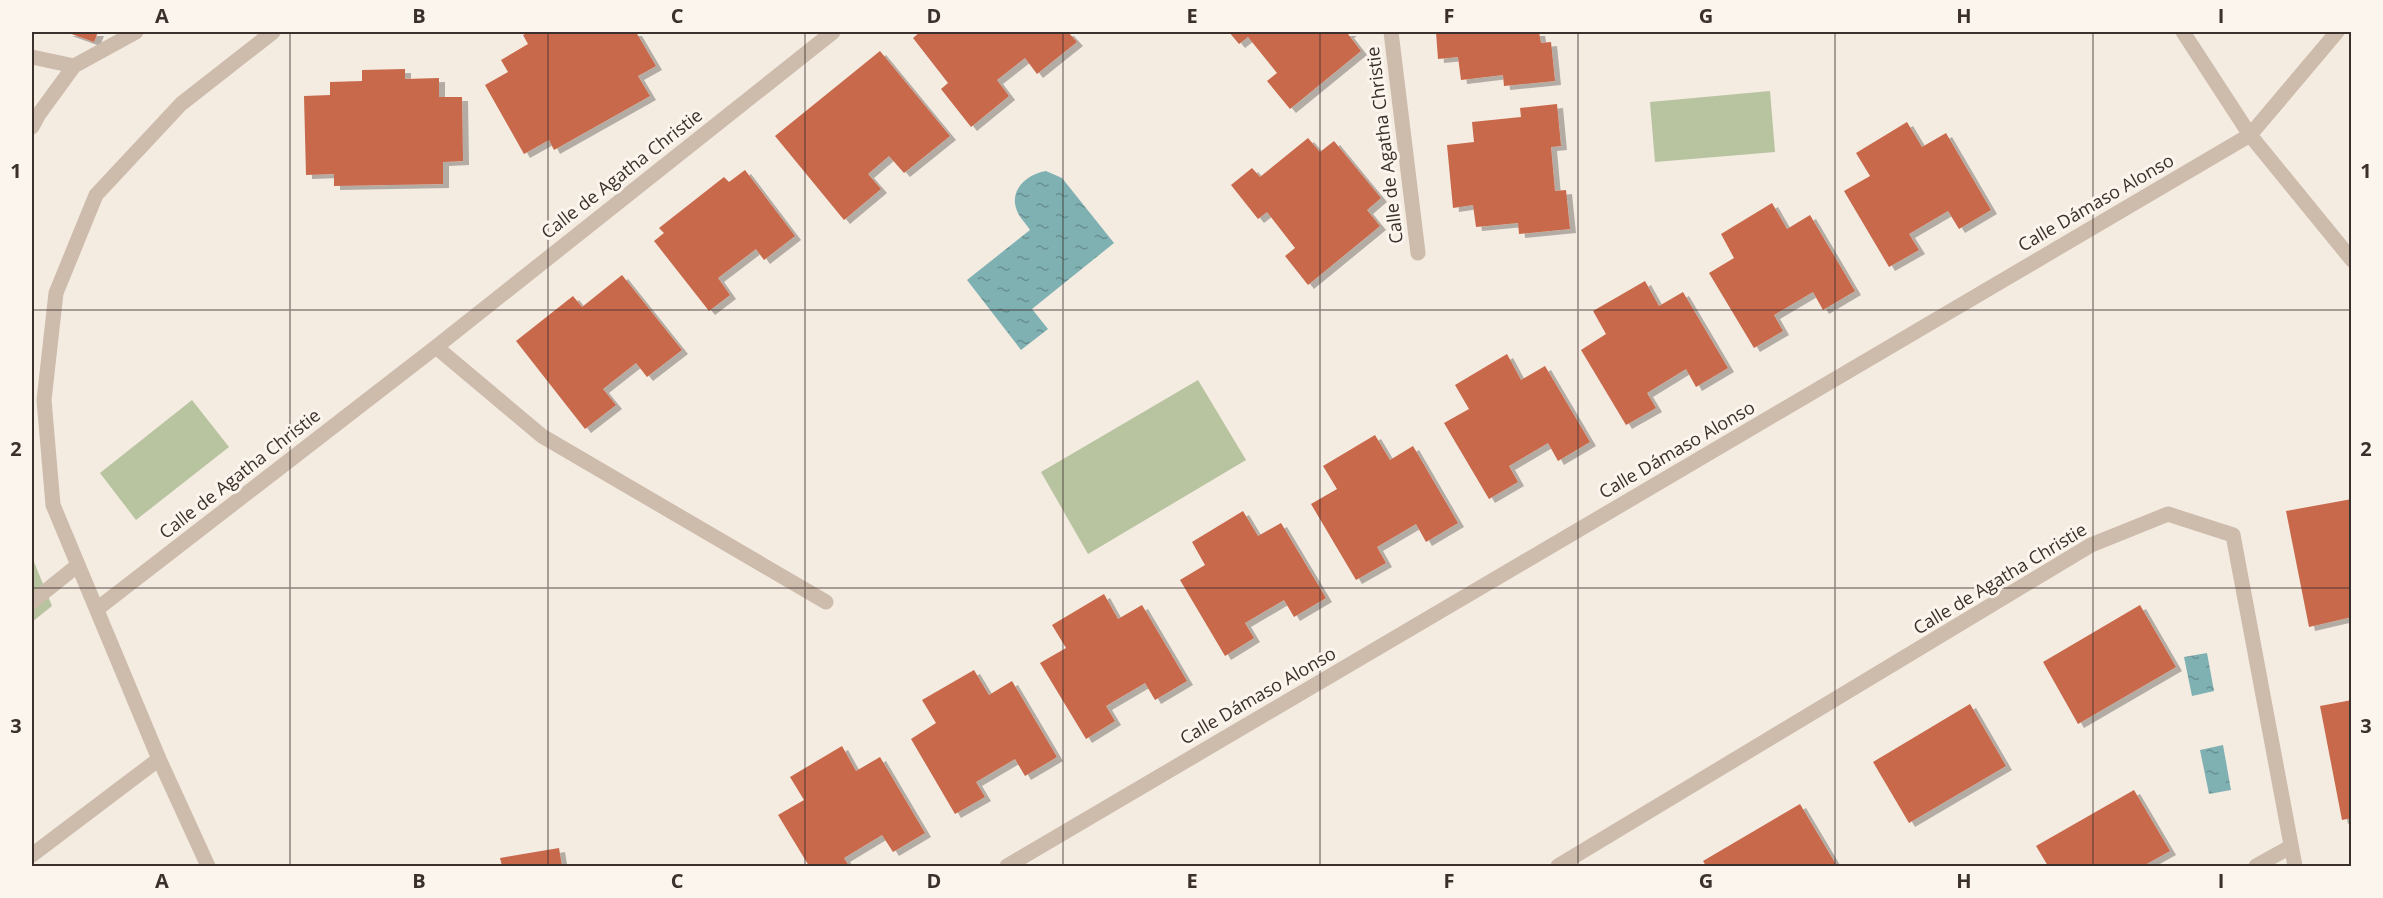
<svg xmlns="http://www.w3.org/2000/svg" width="2383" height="898" viewBox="0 0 2383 898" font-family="'Open Sans',sans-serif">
<defs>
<pattern id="water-ripples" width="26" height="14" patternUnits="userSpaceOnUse" patternTransform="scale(1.5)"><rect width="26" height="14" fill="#7fb0b2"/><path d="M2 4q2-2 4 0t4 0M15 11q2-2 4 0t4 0" fill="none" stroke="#699091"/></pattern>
<filter id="shadow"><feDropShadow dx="6" dy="4" stdDeviation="0" flood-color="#0004"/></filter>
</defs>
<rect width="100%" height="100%" fill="#f4ebe1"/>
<!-- pitch -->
<path fill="#b8c4a0" d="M1770,91l5,61 -120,10 -5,-60z
M1198,380l48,80 -158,94 -47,-82z
M192,400l37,47 -93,73 -36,-47z
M32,557l20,49 -20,16z"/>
<!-- water -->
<path fill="url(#water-ripples)" d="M1046,171l16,7 52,65 -82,66 16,20 -27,21 -54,-70 63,-50c-3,-5 -8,-10 -11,-15 -13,-23 7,-41 27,-44z
M2207,653l7,38 -22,5 -8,-39z
M2223,745l8,45 -22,4 -9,-44z"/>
<!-- building -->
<path fill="#c8694b" filter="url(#shadow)" d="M66,32h32l-4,10z
M529,32h107l20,34 -18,10 12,20 -96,54 -5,-10 -25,14 -39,-69 23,-13 -7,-12 27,-16 -5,-9z
M920,32h148l9,10 -40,32 -12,-16 -28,22 12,16 -38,31 -30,-38 7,-6 -35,-45z
M1229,32h122l-3,2 13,17 -71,58 -23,-28 10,-8 -29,-36 -9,7z
M1436,32h103l2,11 10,-1 4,39 -51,5 -1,-11 -42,5 -3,-23 -20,2z
M880,51l70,85 -46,37 -15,-17 -21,18 13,15 -37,31 -69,-84z
M405,69v10l34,-1v19h23l1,64 -20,1v22l-109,2v-12l-28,1 -2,-79 26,-1v-13l32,-1v-11z
M1557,104l4,42 -10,1 4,44 11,-1 4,39 -51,5 -1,-11 -42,4 -3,-22 -20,3 -6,-63 27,-3 -2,-20 49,-5 -1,-9z
M1907,122l15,25 24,-14 45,77 -32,19 -11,-18 -39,23 10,16 -30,17 -45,-76 26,-15 -14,-23z
M1308,138l12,14 14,-11 47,57 -14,12 13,16 -72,59 -23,-29 10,-8 -28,-36 -9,7 -27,-34 21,-17 8,9z
M745,170l50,66 -31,24 -8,-11 -38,29 12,17 -21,16 -55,-70 10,-8 -5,-5 65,-51 5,5z
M1772,203l15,26 23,-14 45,76 -32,19 -10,-18 -39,23 9,16 -29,17 -45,-75 25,-15 -13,-24z
M622,275l60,75 -35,27 -11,-14 -33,26 13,16 -31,24 -69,-88 57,-45 9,11z
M1645,281l14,25 24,-14 45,76 -32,19 -10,-18 -39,24 9,15 -30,17 -45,-75 25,-16 -13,-23z
M1507,354l14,26 24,-14 45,76 -32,19 -10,-18 -39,23 9,16 -29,17 -45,-76 25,-14 -14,-24z
M1375,435l15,25 23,-14 45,77 -32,19 -10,-18 -39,23 9,16 -30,17 -45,-76 26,-15 -14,-23z
M2352,499v118l-43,10 -23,-116z
M1243,511l15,25 23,-13 45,75 -32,19 -10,-17 -39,23 9,15 -29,18 -45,-76 25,-15 -13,-23z
M1104,594l14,25 24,-14 45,76 -32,19 -10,-17 -39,23 9,15 -29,18 -46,-76 26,-15 -14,-23z
M2140,605l36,62 -98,57 -35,-62z
M974,670l15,25 23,-14 45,76 -32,19 -10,-17 -39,23 9,15 -30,17 -44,-75 25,-16 -14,-23z
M2352,700v118l-10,2 -22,-114z
M1970,704l36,62 -97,57 -36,-61z
M842,746l14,25 24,-14 45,76 -32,19 -11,-17 -38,23 5,8h-40l-31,-51 26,-15 -14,-23z
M2134,790l36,61 -27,15h-95l-12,-20z
M1800,804l37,62h-131l-3,-5z
M559,848l3,18h-60l-2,-8z"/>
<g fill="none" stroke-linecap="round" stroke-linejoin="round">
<!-- minor -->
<path stroke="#cdbbac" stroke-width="15" d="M1391,32l27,221
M2183,32l67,103 102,125
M32,57l42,9
M32,127l7,-13 35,-48 62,-34
M436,347l106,89 284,166
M32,602l46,-37
M97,609l339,-262 397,-315
M32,855l127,-96
M208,866l-49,-107 -106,-254 -9,-105 12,-107 40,-98 85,-91 92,-72
M1007,866l1243,-731 87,-103
M1558,866l533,-321 77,-31 65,21 62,331
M2256,866l34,-19"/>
</g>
<!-- grid -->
<path fill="none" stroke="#3b302b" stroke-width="1.5" stroke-opacity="0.55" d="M290,32v834M548,32v834M805,32v834M1063,32v834M1320,32v834M1578,32v834M1835,32v834M2093,32v834M32,310h2320M32,588h2320"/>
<g text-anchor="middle" stroke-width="6" stroke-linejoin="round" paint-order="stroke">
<!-- street labels -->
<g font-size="18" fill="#3b302b" stroke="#fbf5ee">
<text transform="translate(1385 145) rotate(-97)" y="6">Calle de Agatha Christie</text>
<text transform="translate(622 174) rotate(-38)" y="6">Calle de Agatha Christie</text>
<text transform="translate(2096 203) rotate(-30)" y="6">Calle Dámaso Alonso</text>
<text transform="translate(1677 450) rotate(-30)" y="6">Calle Dámaso Alonso</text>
<text transform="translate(240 474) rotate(-38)" y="6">Calle de Agatha Christie</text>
<text transform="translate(2000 579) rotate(-31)" y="6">Calle de Agatha Christie</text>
<text transform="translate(1258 696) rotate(-30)" y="6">Calle Dámaso Alonso</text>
</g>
</g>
<!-- border -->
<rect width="2383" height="898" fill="none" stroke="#fbf5ee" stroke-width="66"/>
<rect x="33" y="33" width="2317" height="832" fill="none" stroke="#3b302b" stroke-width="2"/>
<g font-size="20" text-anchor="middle" font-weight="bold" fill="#3b302b">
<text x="162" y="23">A</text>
<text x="419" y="23">B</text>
<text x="677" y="23">C</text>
<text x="934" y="23">D</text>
<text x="1192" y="23">E</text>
<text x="1449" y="23">F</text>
<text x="1706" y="23">G</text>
<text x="1964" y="23">H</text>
<text x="2221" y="23">I</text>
<text x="16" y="178">1</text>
<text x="2366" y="178">1</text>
<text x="16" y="456">2</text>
<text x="2366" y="456">2</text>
<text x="16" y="733">3</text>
<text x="2366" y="733">3</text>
<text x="162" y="888">A</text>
<text x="419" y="888">B</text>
<text x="677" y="888">C</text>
<text x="934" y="888">D</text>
<text x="1192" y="888">E</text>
<text x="1449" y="888">F</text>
<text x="1706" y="888">G</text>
<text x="1964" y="888">H</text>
<text x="2221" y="888">I</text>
</g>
</svg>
